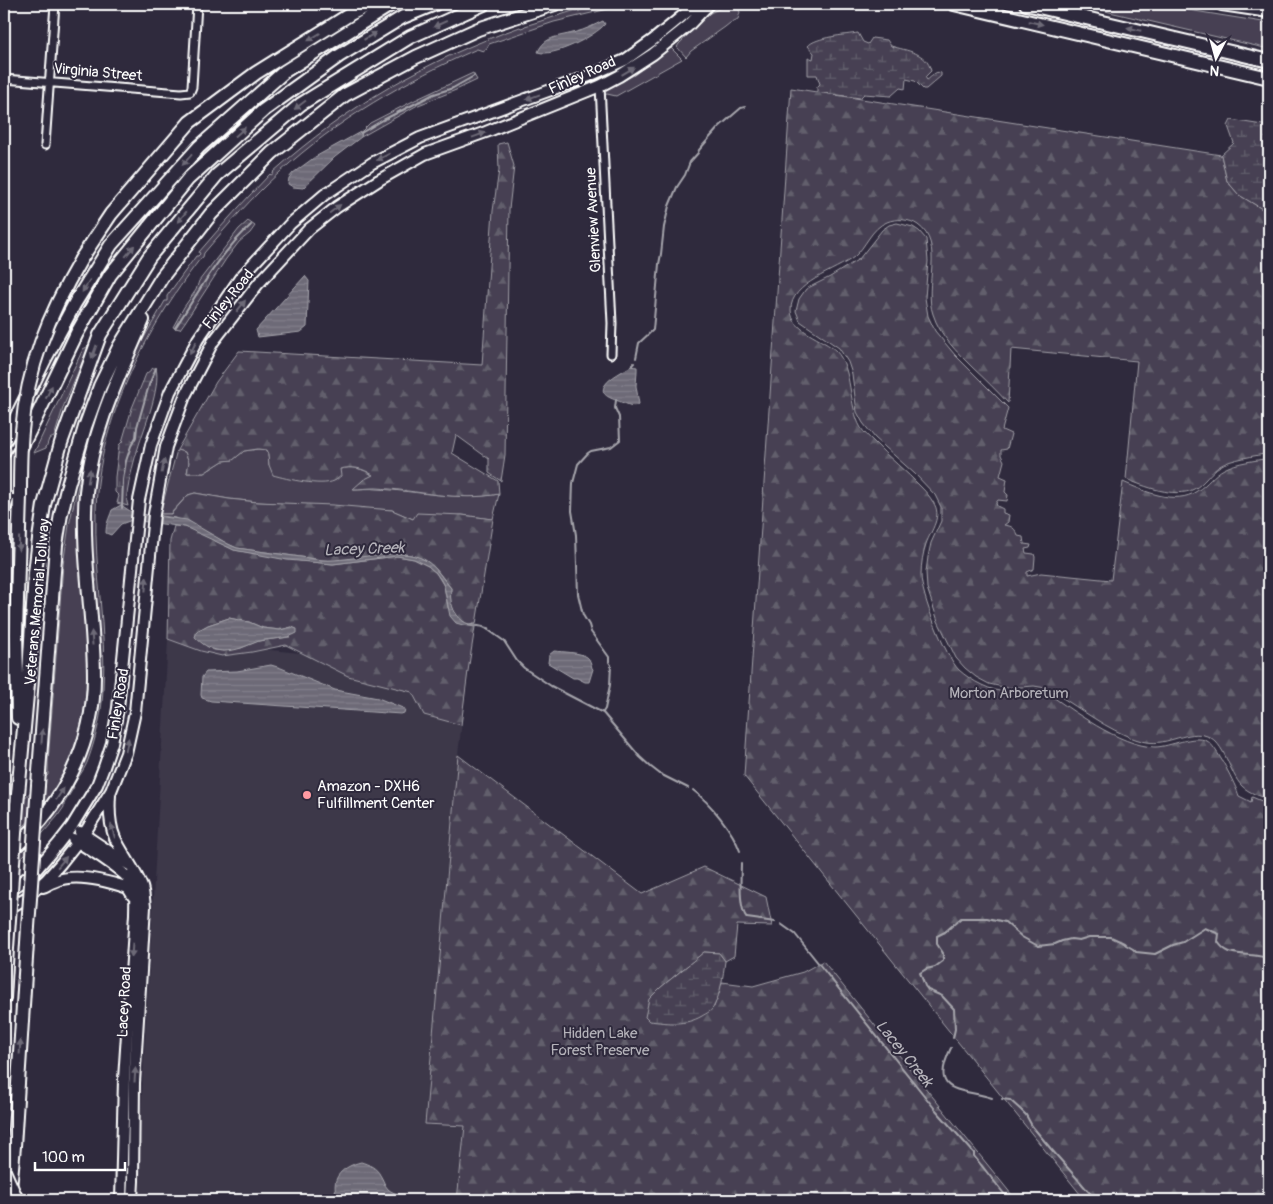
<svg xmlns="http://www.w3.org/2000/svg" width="1273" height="1204" viewBox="0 0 1273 1204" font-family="Pangolin,sans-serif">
<defs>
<pattern id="forest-firs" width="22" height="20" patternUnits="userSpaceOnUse" patternTransform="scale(1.25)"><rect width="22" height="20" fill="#464152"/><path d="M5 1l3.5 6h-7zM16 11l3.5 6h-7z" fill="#625e6c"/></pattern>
<pattern id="wetland-marsh" width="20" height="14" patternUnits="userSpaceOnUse" patternTransform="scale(1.25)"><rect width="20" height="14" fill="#464152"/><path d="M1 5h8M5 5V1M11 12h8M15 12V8" fill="none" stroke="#625e6c"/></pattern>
<pattern id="water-rules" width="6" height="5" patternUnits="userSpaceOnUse" patternTransform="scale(1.25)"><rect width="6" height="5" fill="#6d6a77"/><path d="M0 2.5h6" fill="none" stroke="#83808b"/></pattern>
</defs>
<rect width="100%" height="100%" fill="#2f2a3d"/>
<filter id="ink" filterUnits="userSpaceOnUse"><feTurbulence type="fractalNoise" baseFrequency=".02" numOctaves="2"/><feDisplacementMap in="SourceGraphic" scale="10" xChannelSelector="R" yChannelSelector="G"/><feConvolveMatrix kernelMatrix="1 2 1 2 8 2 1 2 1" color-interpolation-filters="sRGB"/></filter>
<g filter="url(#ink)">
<!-- built -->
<path fill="#3c3749" d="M168,639l300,32 -10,84 -33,369 40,2 -8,74h-319l3,-93z"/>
<!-- green -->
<path fill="#464152" stroke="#a2a0a8" d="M613,4h17l-18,3 -4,2 -54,13 -65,22 -2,4 -4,3 -6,-2c-71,31 -140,71 -197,123 -28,25 -52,53 -76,81l-1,4 -3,2c-54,71 -102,161 -104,252 -2,60 11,119 7,178 -1,24 -7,49 -15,71 -3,9 -10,17 -15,26l1,1 -10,17v3l-7,10 -33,38 -20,16v-8l18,-13 22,-26 54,-123 2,-2v-2l-2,-1 -4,-113 2,-1v-3l-3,-1c-3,-59 -4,-114 20,-170l-1,-2 21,-49 32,-56h2v-5l29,-40h2l2,-2 -1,-2c23,-27 46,-52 71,-78l1,1 3,-2 -1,-1c74,-66 154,-112 247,-145l1,1 3,-1 1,-1 51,-16 2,2 3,-2z
M1075,4h76l118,19v26z
M727,5c6,0 10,1 13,7l-2,7 -8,4 -5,4 -34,24 -5,6 -9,-10 2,-3 29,-30z
M671,48l11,11 -66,37 -9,-2 -3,1 1,-5 29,-15z
M89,346l-25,59 -10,32 -5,2 -3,9 -12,5 49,-104z
M258,449l8,1 2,4 1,11 71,4c12,-3 23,-1 33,7l-10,4 -9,9c7,0 16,-1 23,0 41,2 82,12 122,5l-6,25 -31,-4 -49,4 -21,-9 -134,-8 -29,-3 -34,-6 -7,2 -18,19h-10l17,-64 8,2 4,10 -2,11h17l19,-12 10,-1 11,-9z
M84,459l2,1 2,210 -4,42 -5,21 -11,32 -15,28 -49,56v-329l11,-25 -9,321 42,-41v-13l15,-197 6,-40z"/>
<!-- forest -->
<path fill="url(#forest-firs)" stroke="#a2a0a8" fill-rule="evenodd" d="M791,88l430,67 6,26 12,14 30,18v240c-13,3 -39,6 -49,13 -10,6 -16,18 -26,23 -18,10 -51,-3 -68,-10l11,-118 -126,-12 -3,54c-11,-12 -23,-24 -35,-35 -16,-16 -33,-32 -40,-54 -10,-28 12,-70 -15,-89 -8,-6 -22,-7 -31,-3 -16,6 -21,25 -33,35 -18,14 -64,26 -63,53 0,21 33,29 45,41 17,17 12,55 25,77 3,5 8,9 12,13 15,16 33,30 49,47 4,4 8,9 11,14 10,14 -2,28 -7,42 -3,9 -5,20 -5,31 0,20 24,81 38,95 12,11 33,22 49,22 12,1 23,-4 35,-2 29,20 76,56 112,57 15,0 39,-13 52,-6 9,4 29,45 32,55l12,6 1,-5 17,7v396h-184l-341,-424z
M507,142l7,24 -5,43 -4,246 -4,26 -12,-8v-14l-33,-24 -4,18 46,28 1,13c-41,8 -82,-4 -123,-6 -8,0 -16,1 -23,1l10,-9 10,-5c-10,-7 -21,-9 -33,-6l1,7c-2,1 -4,4 -7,5 -13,6 -47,-2 -61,-6l-4,-10 -1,-11 -2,-4 -8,-1 -14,2 -11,9 -10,1 -19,12h-17l2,-11 -4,-10 -8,-2 39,-68 23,-31 243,14 11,-154 6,-41 -1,-26z
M897,223l16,4 6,4 7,8 2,22 -3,37 3,18 7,15 20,24 53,53 -6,22 9,4 -4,15 -6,1v5l3,6 -4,15 7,3 -2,13 3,3 -1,6 -9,-1 -2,3 1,3 6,3v4l6,2 -1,7 -4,3c8,1 11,3 14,11l5,1 1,7 7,1 -1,3 -5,1 1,4 8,1 1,3 -1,12 -7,3v4l14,-3 70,7 12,-98c21,9 53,24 74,9 10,-6 17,-17 27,-22 13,-7 31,-8 45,-11v341c-9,-3 -20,-6 -27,-13 -13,-13 -17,-44 -35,-50 -19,-7 -39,10 -60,6 -7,-1 -15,-4 -22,-7 -28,-12 -52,-32 -79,-47l-12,-2 -26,2 -19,-4 -13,-7 -11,-9 -9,-10 -18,-37 -11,-33 -1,-16 2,-15 3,-14 10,-22v-14l-6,-12 -20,-21 -40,-36 -12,-15 -6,-11 -5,-38 -4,-12 -9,-14 -39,-27 -4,-10 3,-12 7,-10 24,-12 29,-18 23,-29 7,-5z
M195,493l34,6 29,3 75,3 59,5 21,9 4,-6 45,2 31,4 -17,105h-9l-7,-5 -6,-8 -4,-12 1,-11 -15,-19 -11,-9 -13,-5 -18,-2 -59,8 -13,-1 -71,-10 -14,-2 -9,-4 -27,-15 -25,-11 -14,-2 -2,-2h11l17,-19z
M174,526l11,1 9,3 40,20 67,11 32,3 64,-8 17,3 14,7 8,7 8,13 4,22 15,17 12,2 -7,44 -7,54 -37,-10 -12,-23 -64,-16 -62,-31 -34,7 -30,4 -21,-5 -33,-12 2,-98zM229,618l20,4 14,6 17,2 12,-3 -2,10 -32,4 -17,7 -17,3 -10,-1 -12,-7 -5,-12 11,-6z
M458,755l184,139 62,-27 62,30 6,29 -35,-1 -3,31 -9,5 -6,-8 -15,-1 -44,36 54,19 8,-25 31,4 50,-14 20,-11 193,239h-559l8,-74 -40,-2z"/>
<!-- wetland -->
<path fill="url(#wetland-marsh)" stroke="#a2a0a8" d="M858,33l5,9 5,2 4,-6 15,2 4,6c16,5 36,6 40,25l-6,6 2,3c5,-3 8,-10 14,-7v3l-15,13h-3l-8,-8 -9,-2 -1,10 -5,-1 -9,8 -27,-2 -4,4 -43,-6v-5l3,-3 -3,-9h-9v-18l5,2 1,-6 -6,-7c7,-9 38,-11 50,-13z
M473,73l4,7 -21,10 -40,16 -55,31 1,-6 8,-8 45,-23z
M1231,120l38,6v87l-30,-18 -12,-14 -6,-26 13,-12 -6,-17z
M248,221l7,5 -5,7 -11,9 -13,17 -41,63 -5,7 -5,-1 -2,-1 11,-20 12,-17 3,-9 40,-52z
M153,368h3c5,20 -12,60 -18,80 -4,11 -6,23 -9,34 -1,8 -4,16 -1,24l-11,-3 2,-7 -4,-4v-15l4,-32 3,-3 10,-34 14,-34z
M704,952l15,1 6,8c-2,15 -4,32 -11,45 -2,5 -7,7 -12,10 -17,10 -34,7 -53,5l-4,-4 4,-18 11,-11z"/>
<!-- water -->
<path fill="url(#water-rules)" stroke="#a7a6ad" d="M603,21l2,3c-10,12 -52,34 -67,28 7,-17 23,-15 38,-20 9,-2 18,-7 27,-11z
M362,131l-1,6 -26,20 -32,31 -10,-1 -5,-3 1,-6 4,-5 22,-16z
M305,276l4,5 -2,46 -6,5 -43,5 -2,-7z
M631,366l6,1v4l-1,15 3,18c-7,4 -11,0 -18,-2 -7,-3 -23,-6 -16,-17 5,-8 19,-14 26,-19z
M121,505l12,8 54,7 41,24 9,4 85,12c30,2 77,-15 103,0 12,7 17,19 26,28 0,4 -1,8 0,12 0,9 9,22 18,24 7,1 13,2 20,4l-1,2 -6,-3 -19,-2 -7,-2 -6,-7 -6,-30 -3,-6 -5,-7 -8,-7 -14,-7 -17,-3 -64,8 -46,-4 -53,-10 -49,-23 -53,-7 -11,4 -10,11 -5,-2c0,-10 3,-14 6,-23z
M229,618l20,4 14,6 17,2 12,-3 5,2v4c-12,7 -25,5 -38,8 -6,2 -12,5 -18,7 -19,6 -32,3 -46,-11l2,-6 11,-6z
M554,651c8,1 26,1 33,6 3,2 4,7 5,11l1,1 -4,13h-4l-8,-4h-4l-25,-15 1,-8z
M271,665l10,3 54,22 43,8 27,11 -1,4 -3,1 -190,-13 -9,-3 -1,-3 1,-18 4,-5 31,-1z
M361,1162c7,2 16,6 19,13 3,4 4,10 8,14 5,5 18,7 25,11h-77c0,-6 -2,-14 0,-20 3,-10 16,-16 25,-18z"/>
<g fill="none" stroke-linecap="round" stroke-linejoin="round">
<!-- stream -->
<path stroke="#a7a6ad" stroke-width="2" d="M361,133l22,-13 51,-26 19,-6 21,-12
M175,328c23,-35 44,-74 76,-103
M636,358l3,-15 14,-13 6,-66 2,-10 3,-27 5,-21 8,-19 8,-12 5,-13 8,-9 1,-3 20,-23 22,-19 4,-1
M631,366l3,-3
M122,508l1,-28 3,-19 5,-15 5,-9 1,-10 12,-42 7,-17
M487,629l17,12 13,20 7,7 27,18 52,27 37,44 11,10 9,7 28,14
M603,712l2,-3 5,-24 1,-20 -2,-3v-5l-18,-25 -2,-7 -6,-10 -5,-21 -2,-59 -4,-24 1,-28 5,-19 10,-11 3,-2 20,-4 9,-7 -1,-23 -4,-9 1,-8
M693,790c17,13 40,41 47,61
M741,863c0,13 -3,45 6,55l28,4
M781,924l14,10 140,175 39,44v3l35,44
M953,1038l2,-9 -1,-20 -12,-13 -14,-6 -3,-4 -5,-13 6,-4 9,-2 8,-6v-8l-6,-9v-8l8,-4 16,-14h26l18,4 17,15 16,9 17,-2 7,-3 9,-2 8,1 10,-3h22l13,6 2,2 7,4 3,3 19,2 18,-9 10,-3 22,-14 14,6 -1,8c9,13 17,11 32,13 6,0 12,2 19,3
M951,1048c-23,47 10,40 41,50
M1002,1099l8,1 11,10 5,5 6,11 19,23 45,51"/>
<!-- minor casing -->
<g stroke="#fff" stroke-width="11">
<path id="minor" d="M4,79l177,14 9,-1 2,-5 5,-83
M600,86l12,237 -1,31
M45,145l10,-141"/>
</g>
<!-- secondary casing -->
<g stroke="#fff" stroke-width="14">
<path id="secondary" d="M110,795c-1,14 -1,29 5,43 8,17 20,31 27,49 2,6 2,13 3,20l-11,176 -1,98 -1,19
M80,832l48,32
M73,839c14,9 56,33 61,48 2,9 1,19 1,27l-11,165 -3,121
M43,887c4,-1 7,-4 11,-5 20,-10 53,-1 74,6l5,8
M4,894l15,-10 16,-13 23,-27 14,-18 25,-41 7,-18 8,-24 6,-35 21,-208 12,-55 19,-53 28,-53 42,-61 50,-54 34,-29 48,-32 48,-25 169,-62 36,-16 28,-20 44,-36
M5,911l22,-14 19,-17 15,-17 23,-29 27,-43 15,-38 9,-41 19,-198 12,-67 19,-51 28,-54 45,-58 51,-55 28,-22 42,-27 46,-26 61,-22 114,-46 19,-10 34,-22 35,-28 21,-22"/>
</g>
<!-- motorway casing -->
<g stroke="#fff" stroke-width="16">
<path id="motorway" d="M954,4l315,74
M1026,4l243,57
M1222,4l47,7
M81,259l30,-45 79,-92 66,-49 96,-60 19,-9
M4,442l41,-83 30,-56 36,-58 88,-98 86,-76 107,-67
M4,482l31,-62 42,-87 33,-58 78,-96 76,-69 75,-54 64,-39 32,-13
M4,508l13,-38
M18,718l-2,-84 4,-139
M38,785l18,-240 5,-31 7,-29 17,-58 15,-41 19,-39 43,-70 49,-63 61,-61 73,-58 71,-38 62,-28 77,-25
M17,805l12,-132 6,-100 4,-34 5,-34 17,-62 39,-108 49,-78 68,-82 84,-71 109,-67 74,-33
M4,856c55,-43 90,-109 90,-179 0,-62 -13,-123 -8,-185 6,-62 33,-116 57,-172
M4,998l3,-50
M9,1200l5,-54 14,-219"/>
</g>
<!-- minor -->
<use href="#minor" stroke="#2f2a3d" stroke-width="7"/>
<!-- secondary -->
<use href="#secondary" stroke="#2f2a3d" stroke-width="10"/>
<!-- motorway -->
<use href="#motorway" stroke="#2f2a3d" stroke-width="12"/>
<!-- motorway-bridge casing -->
<g stroke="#fff" stroke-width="16" stroke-linecap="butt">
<path id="motorway-bridge" d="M20,495c0,-21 0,-43 2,-64 5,-64 27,-117 59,-172
M28,927l10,-142
M7,948l10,-143
M4,1171l13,29"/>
</g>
<!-- motorway-bridge -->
<use href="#motorway-bridge" stroke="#2f2a3d" stroke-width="12"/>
</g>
<!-- one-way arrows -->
<defs><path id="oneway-solid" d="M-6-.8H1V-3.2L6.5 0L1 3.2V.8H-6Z" transform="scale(1.25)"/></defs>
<g fill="#6d6a77">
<use href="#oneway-solid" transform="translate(1036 23) rotate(13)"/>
<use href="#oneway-solid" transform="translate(440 24) rotate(156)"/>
<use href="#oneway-solid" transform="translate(1134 29) rotate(-167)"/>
<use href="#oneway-solid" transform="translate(370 36) rotate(-31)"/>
<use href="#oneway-solid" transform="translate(314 37) rotate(148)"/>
<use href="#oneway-solid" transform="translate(628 71) rotate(-31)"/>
<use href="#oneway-solid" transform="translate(533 97) rotate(160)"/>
<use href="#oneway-solid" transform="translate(300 105) rotate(143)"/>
<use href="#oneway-solid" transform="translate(240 132) rotate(-42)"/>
<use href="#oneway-solid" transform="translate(479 135) rotate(-20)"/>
<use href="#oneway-solid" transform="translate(383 157) rotate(153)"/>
<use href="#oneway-solid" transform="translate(187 160) rotate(132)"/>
<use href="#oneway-solid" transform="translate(335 209) rotate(-37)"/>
<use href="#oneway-solid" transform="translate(182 217) rotate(130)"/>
<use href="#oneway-solid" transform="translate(130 251) rotate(-51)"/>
<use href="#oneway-solid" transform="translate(86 286) rotate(122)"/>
<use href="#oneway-solid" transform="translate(241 306) rotate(-52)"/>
<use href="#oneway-solid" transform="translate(193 348) rotate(117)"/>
<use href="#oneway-solid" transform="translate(94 352) rotate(110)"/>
<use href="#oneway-solid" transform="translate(49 392) rotate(-64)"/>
<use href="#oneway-solid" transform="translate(163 466) rotate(-79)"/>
<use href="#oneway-solid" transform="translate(89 476) rotate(-80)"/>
<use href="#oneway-solid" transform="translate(19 544) rotate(91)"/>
<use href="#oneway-solid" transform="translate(146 584) rotate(-85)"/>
<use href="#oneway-solid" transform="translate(92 638) rotate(-94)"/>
<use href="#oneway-solid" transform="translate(42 736) rotate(-86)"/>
<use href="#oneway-solid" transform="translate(127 745) rotate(-77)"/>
<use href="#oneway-solid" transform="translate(60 794) rotate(-57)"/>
<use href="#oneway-solid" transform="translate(113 831) rotate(-106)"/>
<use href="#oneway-solid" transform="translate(62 862) rotate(-50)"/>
<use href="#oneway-solid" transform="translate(132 950) rotate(94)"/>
<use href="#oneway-solid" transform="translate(20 1047) rotate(-87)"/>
<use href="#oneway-solid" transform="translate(135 1075) rotate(-86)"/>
</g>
</g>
<!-- markers -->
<circle fill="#ff9aa2" stroke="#2f2a3d" stroke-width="2" cx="307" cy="795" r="5"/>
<g text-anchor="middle" stroke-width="4" stroke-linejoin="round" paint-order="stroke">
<!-- street labels -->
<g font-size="15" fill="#fff" stroke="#2f2a3d">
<text transform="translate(98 72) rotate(5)" y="5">Virginia Street</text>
<text transform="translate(582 75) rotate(-24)" y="5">Finley Road</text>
<text transform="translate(593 220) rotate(-93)" y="5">Glenview Avenue</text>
<text transform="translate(228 299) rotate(-51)" y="5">Finley Road</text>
<text transform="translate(37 602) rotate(-85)" y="5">Veterans Memorial Tollway</text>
<text transform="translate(118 704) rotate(-81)" y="5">Finley Road</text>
<text transform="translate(124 1002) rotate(-87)" y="5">Lacey Road</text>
</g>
<!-- park labels -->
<g font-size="15" fill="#b5b3ba" stroke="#2f2a3d">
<text x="1009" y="698">Morton Arboretum</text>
<text x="600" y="1038">Hidden Lake<tspan x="600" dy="17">Forest Preserve</tspan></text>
</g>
<!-- poi labels -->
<g font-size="15" fill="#fff" stroke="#2f2a3d" text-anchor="start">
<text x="317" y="791">Amazon - DXH6<tspan x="317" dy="17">Fulfillment Center</tspan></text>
</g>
<!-- water labels -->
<g font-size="16" font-style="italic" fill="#b6b4bb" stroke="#2f2a3d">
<text transform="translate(364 548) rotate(-2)" y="6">Lacey Creek</text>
<text transform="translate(905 1053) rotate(51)" y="6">Lacey Creek</text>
</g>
</g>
<!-- margin -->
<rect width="1273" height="1204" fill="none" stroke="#2f2a3d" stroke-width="20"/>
<rect x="10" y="10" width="1253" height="1184" fill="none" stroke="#fff" stroke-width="2" filter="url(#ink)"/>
<!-- north arrow -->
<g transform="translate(1216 58) rotate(186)" stroke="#2f2a3d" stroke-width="4" paint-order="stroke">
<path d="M0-4L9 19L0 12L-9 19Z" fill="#ffffff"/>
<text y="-8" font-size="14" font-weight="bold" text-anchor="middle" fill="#ffffff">N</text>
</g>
<!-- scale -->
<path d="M35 1162v8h90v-8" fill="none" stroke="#ffffff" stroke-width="2.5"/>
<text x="42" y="1162" font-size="15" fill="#ffffff" stroke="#2f2a3d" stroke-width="4" paint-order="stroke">100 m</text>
</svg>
